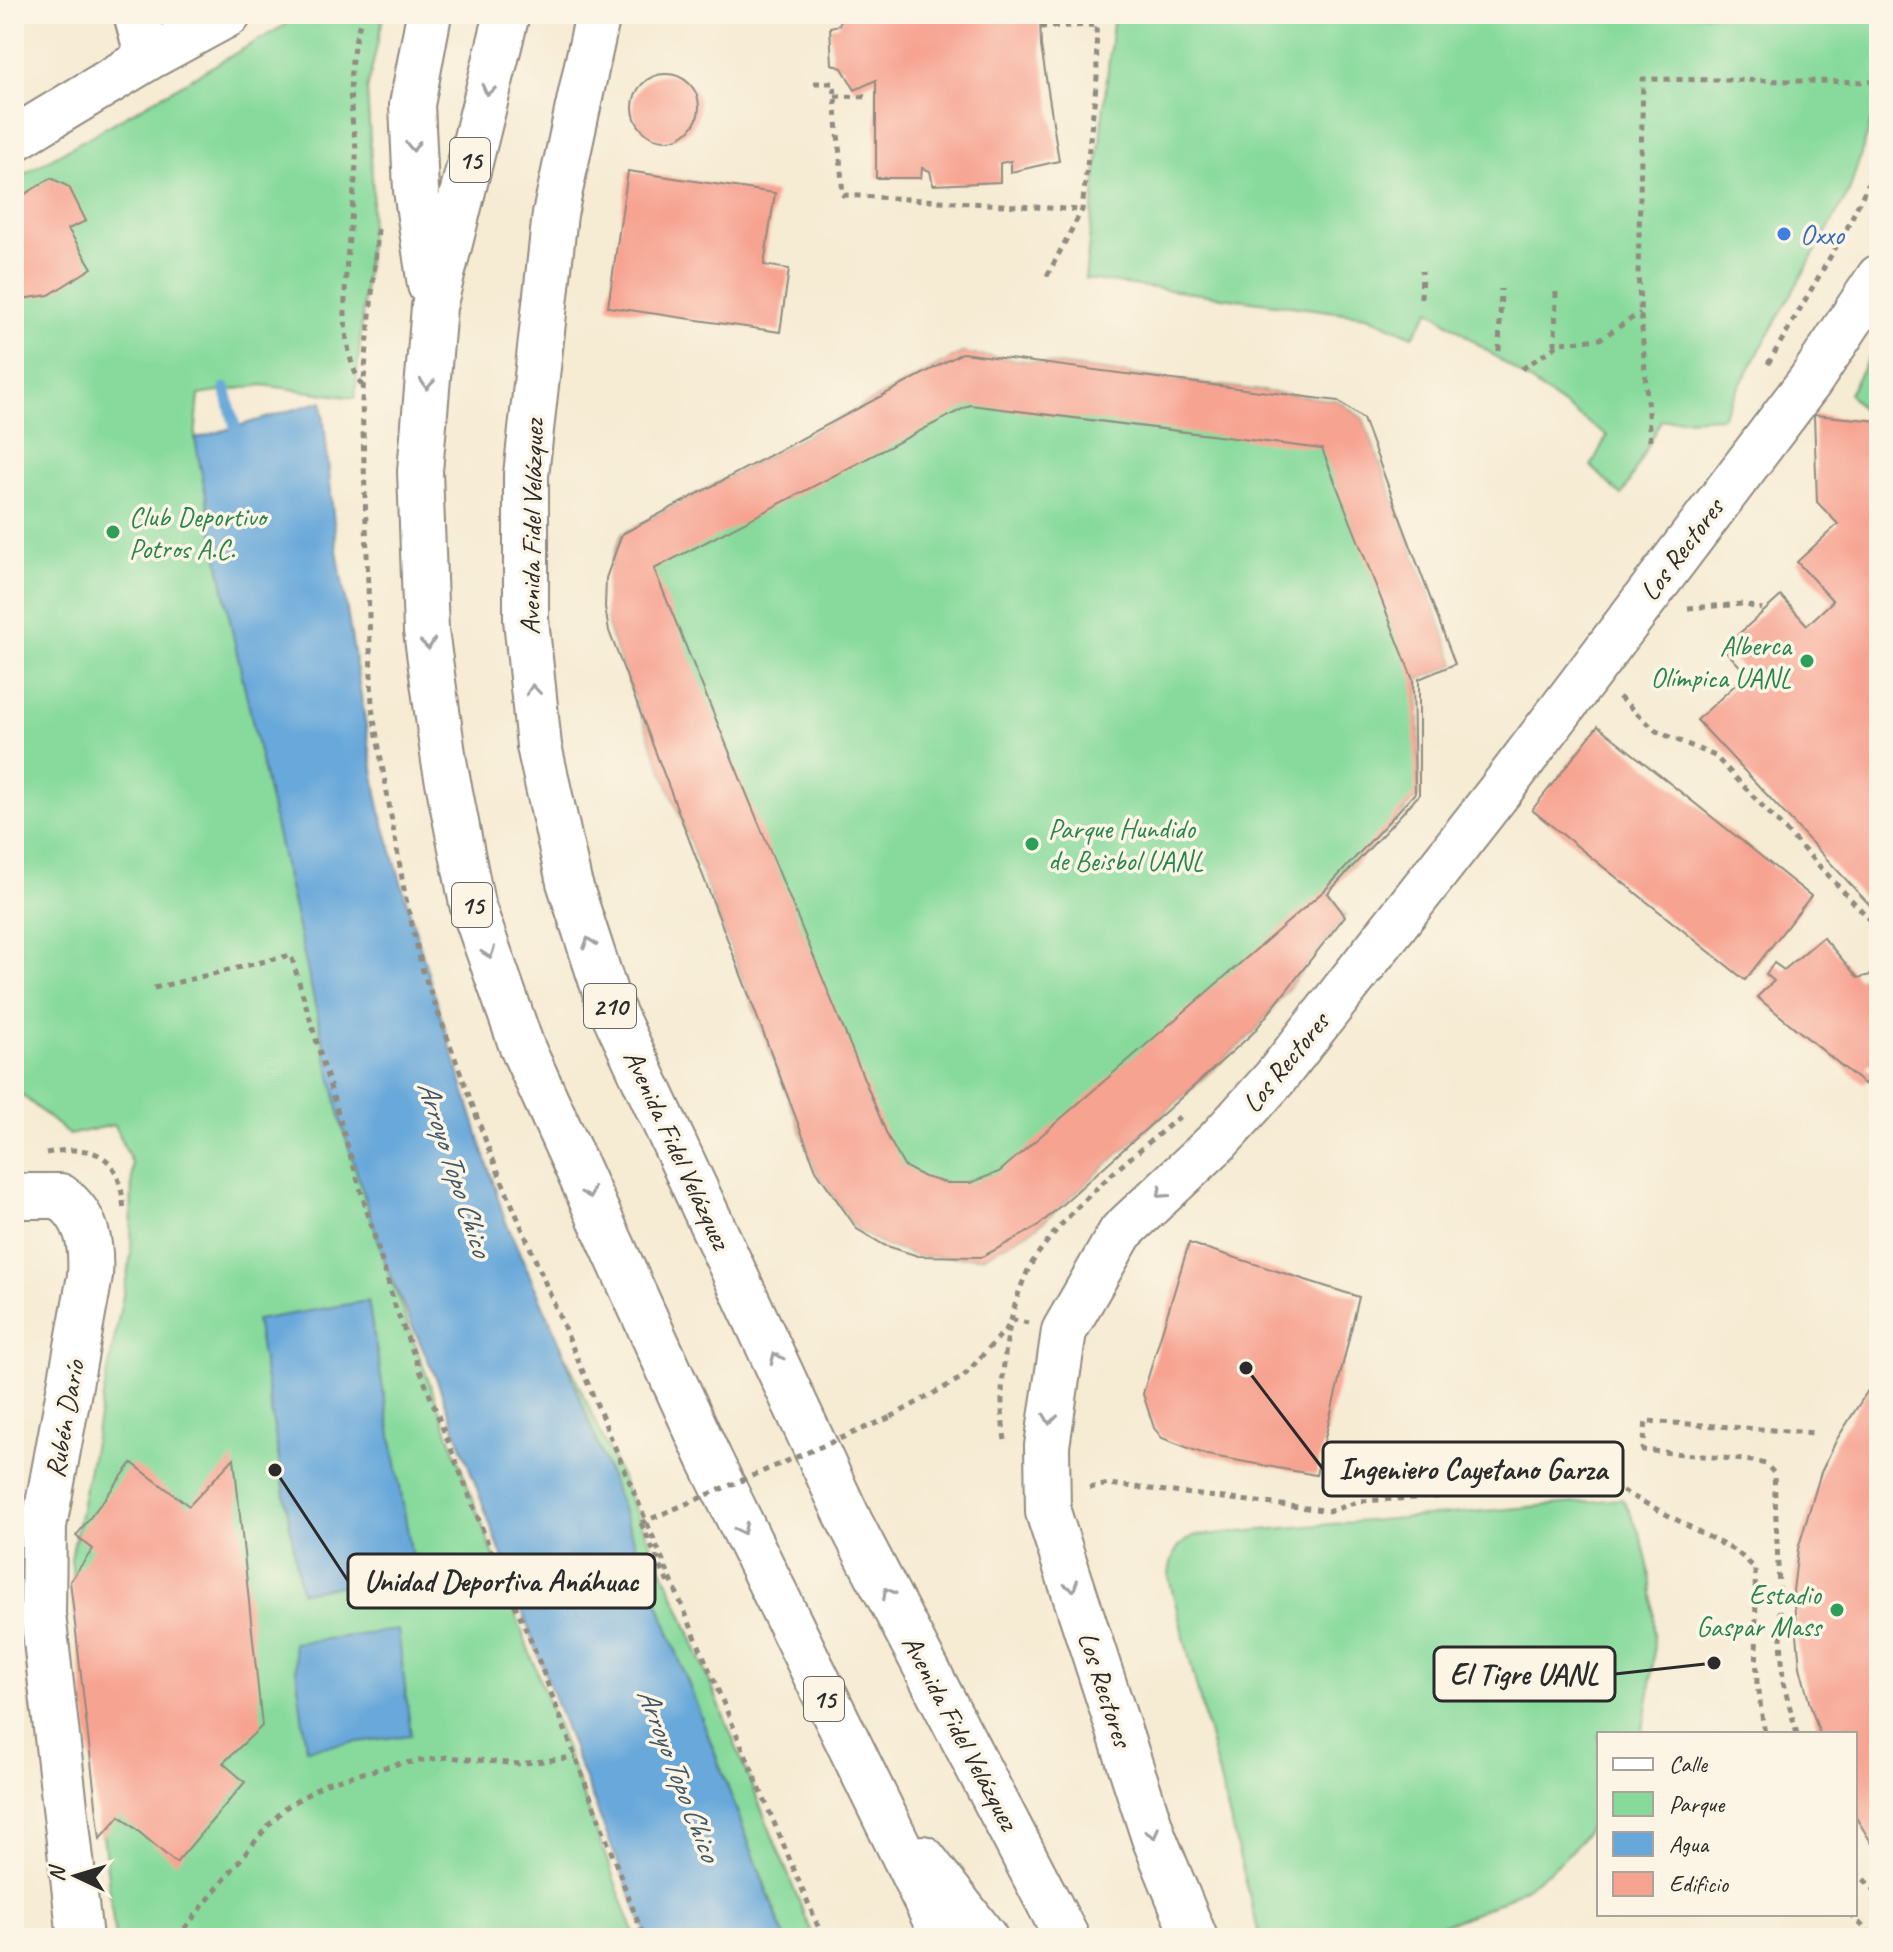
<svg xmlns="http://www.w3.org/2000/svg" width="1893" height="1952" viewBox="0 0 1893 1952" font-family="Caveat,sans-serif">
<rect width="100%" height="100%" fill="#fcf5e5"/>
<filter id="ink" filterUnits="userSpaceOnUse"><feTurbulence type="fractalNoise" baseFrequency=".0125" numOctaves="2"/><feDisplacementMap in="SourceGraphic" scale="16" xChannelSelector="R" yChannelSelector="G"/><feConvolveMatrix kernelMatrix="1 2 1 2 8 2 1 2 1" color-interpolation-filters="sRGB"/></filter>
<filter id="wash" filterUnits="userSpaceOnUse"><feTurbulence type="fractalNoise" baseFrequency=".006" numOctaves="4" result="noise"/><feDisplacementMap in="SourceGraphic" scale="32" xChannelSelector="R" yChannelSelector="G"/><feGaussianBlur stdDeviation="1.8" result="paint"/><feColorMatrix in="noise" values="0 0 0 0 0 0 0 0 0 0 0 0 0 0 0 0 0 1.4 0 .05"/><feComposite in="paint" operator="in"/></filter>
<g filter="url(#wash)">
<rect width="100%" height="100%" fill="#f6ebd3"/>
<!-- green -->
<path fill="#87da9c" stroke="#598264" stroke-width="2" d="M297,14h87l-17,76 6,102 -18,206 -93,-13 -63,10 -4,44 194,835 247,664h-521l-44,-379 60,-304 1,-92 -18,-38 -45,10 -55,-47v-908l271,-155v-4z
M1114,14h765v83l-30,95 -127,225 -61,3 -39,76 -31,-30 16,-30 -177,-126 -17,26 -46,-20 -282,-37z
M1879,341v75l-13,-1 -17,-22z
M962,353l376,48 25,18 92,245 -36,15v116l-91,97 17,24 -92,117 -216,194 -55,30 -64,-1 -34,-11 -27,-16 -41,-59 -207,-539c-6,-36 -2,-64 13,-97z
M555,1332l123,272 136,334h-29z
M1622,1499c40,58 38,170 19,235h-42c0,18 5,65 -2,79 -35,73 -138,115 -215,125 -39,5 -82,0 -122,0l-91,-360c1,-20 6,-32 24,-42z"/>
<!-- water -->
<path fill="#67a8da" stroke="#496a82" stroke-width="2" d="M322,401l14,143 44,267 59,199 66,210 50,112 230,606h-137l-72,-181 -139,-377 -48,-106 -47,-148 -111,-500 -36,-187z
M368,1301l47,273 -114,18 -45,-272z
M398,1630l13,105 -105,14 -13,-106z"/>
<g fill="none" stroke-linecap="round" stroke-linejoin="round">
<!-- stream -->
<path stroke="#67a8da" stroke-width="11" d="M225,388l13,50"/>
</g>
<g id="blocks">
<!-- building -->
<path fill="#f7a391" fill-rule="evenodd" d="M843,14h197l1,32 18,115 -48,11v-11l-11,2v19l-67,3 -3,-14 -8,-3 -1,10h-45v-98l-21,10 -13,-22 -10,-4 -2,-37 9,-2z
M633 107a33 33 0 1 1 66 0a33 33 0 1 1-66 0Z
M628,171l147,22 -11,72 25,4 -9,63 -172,-25z
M51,178l18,9 17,34 -18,8 24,39 -43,27 -35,5v-99z
M962,353l376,48 25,18 92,245 -36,15v116l-91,98 17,23 -92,117 -216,194 -55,30 -64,-1 -34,-11 -27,-16 -41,-59 -207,-539 -4,-24 1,-29 16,-44zM970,405l352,44 91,231 2,113 -89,96 -327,283 -29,11h-23l-23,-6 -20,-11 -16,-29 -234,-568z
M1814,415l65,6v494l-182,-195 50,-46 -24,-26 58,-52 26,29 26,-24 -36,-39 41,-38 -21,-22z
M1598,726l213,170 -66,84 -213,-170z
M1823,937l35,41 21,-5v81l-13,13 7,7 -9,10 -107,-87 17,-16 -8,-7 8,-11 10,7z
M1189,1243l170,54 -43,178 -109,-20 -45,-17 -8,-10 -11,-34z
M1879,1373v482l-24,-39v-82h-35l-10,-29 -10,-38 -7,-76 5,-42 23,-77 16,-33z
M234,1458l28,268 -39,37 22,19 -69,81 -56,-47 -20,23 -30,-258 23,-32 -17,-13 56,-73 57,43z"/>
</g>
</g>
<g filter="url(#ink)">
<use href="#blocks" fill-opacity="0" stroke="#908b7f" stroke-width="2"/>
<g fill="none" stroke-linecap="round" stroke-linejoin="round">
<!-- minor casing -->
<g stroke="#908b7f" stroke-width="48">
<path id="minor" d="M136,14l12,44
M14,139l134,-81 81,-44
M14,1196h46c27,20 32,47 30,80l-46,250 -1,88 37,324
M1195,1938l-41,-100 -106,-326 -1,-66 17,-115 57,-99 98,-92 56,-62 227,-290 308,-407 69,-104"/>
</g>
<!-- highway casing -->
<g stroke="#908b7f" stroke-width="48">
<path id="highway" d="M429,14l-17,91 4,85 14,95
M507,14l-73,293 -14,164 6,160 18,130 28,143 50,143 187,411 235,480
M598,14l-43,200 -29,261v144l13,127 30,136 39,119 242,521 217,416
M923,1858l62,80"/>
</g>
<!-- path -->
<path stroke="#908b7f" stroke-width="5" stroke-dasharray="6 6" stroke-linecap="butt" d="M1073,14l1,12
M1040,27l56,-2
M814,83h20l9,112 239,15
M835,96l35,1
M378,229l-16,172 10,307 33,187 18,77 68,183 332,783
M1047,276l35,-66 15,-133 -1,-63
M1421,298l1,-27
M1555,346l1,-56
M1499,351l2,-62
M1768,364l79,-136 32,-67
M1522,369l39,-26 39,-4 40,-26
M362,385c-34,-50 -7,-167 -6,-225 1,-14 -3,-29 -4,-43 -4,-35 -1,-70 11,-103
M1650,441l-12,-167 5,-195 236,3
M1688,608l55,-4 19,5
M1619,697l37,34 59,25 164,173
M154,988l137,-33 105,354 93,237 45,102 110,290
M46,1153c54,-10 75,4 78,60
M891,1417l72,-40 51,-57 14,3
M1005,1440c-9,-50 2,-142 32,-185 39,-54 95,-99 146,-141
M1089,1488l20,-4 222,27 29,-10 89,-5 28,-11 140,3 120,64 18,16 2,117 8,49
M641,1523l26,58 6,-2
M1797,1734l-14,-52 -9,-209 -8,-9 -13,-3 -110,-11 3,-29 169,12
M1855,1871l24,23
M1850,1914l25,24
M177,1938l89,-110 19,-20 41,-25 71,-19 51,-7 70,7 58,-7
M1472,1938l13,-3 83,3"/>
<!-- minor -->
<use href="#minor" stroke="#fff" stroke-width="44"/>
<!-- highway -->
<use href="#highway" stroke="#fff" stroke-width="44"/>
<!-- path-bridge -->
<path stroke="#908b7f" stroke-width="5" stroke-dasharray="6 6" stroke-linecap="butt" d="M641,1523l250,-106"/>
</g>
<!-- one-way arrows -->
<defs><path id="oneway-chevron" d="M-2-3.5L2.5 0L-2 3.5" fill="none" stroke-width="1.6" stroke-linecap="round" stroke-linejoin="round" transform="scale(2)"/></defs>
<g stroke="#a0a0a0">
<use href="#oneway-chevron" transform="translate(488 90) rotate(104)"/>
<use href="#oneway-chevron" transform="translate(413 146) rotate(87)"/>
<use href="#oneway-chevron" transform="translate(427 384) rotate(95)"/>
<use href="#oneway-chevron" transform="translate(428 644) rotate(83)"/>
<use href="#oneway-chevron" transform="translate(533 690) rotate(-96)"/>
<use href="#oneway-chevron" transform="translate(589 943) rotate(-108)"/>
<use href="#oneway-chevron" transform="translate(489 953) rotate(71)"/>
<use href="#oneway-chevron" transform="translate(589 1193) rotate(66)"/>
<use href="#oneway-chevron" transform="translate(1162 1193) rotate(138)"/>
<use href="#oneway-chevron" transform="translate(776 1358) rotate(-114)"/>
<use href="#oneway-chevron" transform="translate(1050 1419) rotate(98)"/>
<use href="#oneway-chevron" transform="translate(742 1529) rotate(65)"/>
<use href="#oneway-chevron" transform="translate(1072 1586) rotate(71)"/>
<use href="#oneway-chevron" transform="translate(888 1593) rotate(-118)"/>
<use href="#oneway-chevron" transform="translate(1153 1833) rotate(71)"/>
</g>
</g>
<!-- markers -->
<circle fill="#3f7fe0" stroke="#fcf5e5" stroke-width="3" cx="1784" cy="234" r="8"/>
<g fill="#2e9e5b" stroke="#fcf5e5" stroke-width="3">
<circle cx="113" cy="532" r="8"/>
<circle cx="1807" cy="661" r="8"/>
<circle cx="1032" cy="844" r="8"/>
<circle cx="1837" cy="1610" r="8"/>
</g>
<g text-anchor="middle" stroke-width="7" stroke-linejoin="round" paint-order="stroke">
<!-- shield labels -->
<g fill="#fcf5e5" stroke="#6a6863" stroke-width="2">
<rect x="450" y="138" width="40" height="44" rx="6"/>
<rect x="452" y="883" width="40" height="44" rx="6"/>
<rect x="584" y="984" width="52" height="44" rx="6"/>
<rect x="804" y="1677" width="40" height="44" rx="6"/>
</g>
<g font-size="26" font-weight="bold" fill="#2b2b2b">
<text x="470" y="169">15</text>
<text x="472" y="914">15</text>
<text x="610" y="1015">210</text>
<text x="824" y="1708">15</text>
</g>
<!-- shop labels -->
<g font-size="28" fill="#366cbe" stroke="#fcf5e5" text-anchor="start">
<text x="1800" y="244">Oxxo</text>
</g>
<!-- leisure labels -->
<g font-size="28" fill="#27864d" stroke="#fcf5e5" text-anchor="start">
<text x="129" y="526">Club Deportivo<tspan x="129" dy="32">Potros A.C.</tspan></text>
<text x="1791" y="655" text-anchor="end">Alberca<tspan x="1791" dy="32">Olímpica UANL</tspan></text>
<text x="1048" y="838">Parque Hundido<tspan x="1048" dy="32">de Beisbol UANL</tspan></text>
<text x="1821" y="1604" text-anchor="end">Estadio<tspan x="1821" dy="32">Gaspar Mass</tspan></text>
</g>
<!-- street labels -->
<g font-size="28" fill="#2b2b2b" stroke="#fcf5e5">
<text transform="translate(531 527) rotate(-89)" y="10">Avenida Fidel Velázquez</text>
<text transform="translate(1681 549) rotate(-53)" y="10">Los Rectores</text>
<text transform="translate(1285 1062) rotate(-51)" y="10">Los Rectores</text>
<text transform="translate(678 1149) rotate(65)" y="10">Avenida Fidel Velázquez</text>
<text transform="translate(64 1419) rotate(-80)" y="10">Rubén Darío</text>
<text transform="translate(1106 1689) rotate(72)" y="10">Los Rectores</text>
<text transform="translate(961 1732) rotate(62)" y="10">Avenida Fidel Velázquez</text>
</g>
<!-- water labels -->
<g font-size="30" font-style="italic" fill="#405768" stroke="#fcf5e5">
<text transform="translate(455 1168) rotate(72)" y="10">Arroyo Topo Chico</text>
<text transform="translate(679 1774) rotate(69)" y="10">Arroyo Topo Chico</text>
</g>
</g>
<!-- callouts -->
<path fill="none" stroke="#2b2b2b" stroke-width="3" d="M1246 1368L1323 1469M275 1470L348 1581M1714 1663L1615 1674"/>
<g fill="#2b2b2b" stroke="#fcf5e5" stroke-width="3">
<circle cx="1246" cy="1368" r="8"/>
<circle cx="275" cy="1470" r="8"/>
<circle cx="1714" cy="1663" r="8"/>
</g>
<g fill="#fcf5e5" stroke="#2b2b2b" stroke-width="3">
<rect x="1323" y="1442" width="300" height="54" rx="8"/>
<rect x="348" y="1554" width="307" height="54" rx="8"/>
<rect x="1434" y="1647" width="181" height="54" rx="8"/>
</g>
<g font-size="30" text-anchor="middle" font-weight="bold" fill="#2b2b2b">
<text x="1473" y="1479">Ingeniero Cayetano Garza</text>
<text x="501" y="1591">Unidad Deportiva Anáhuac</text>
<text x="1524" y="1684">El Tigre UANL</text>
</g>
<!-- margin -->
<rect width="1893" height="1952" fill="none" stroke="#fcf5e5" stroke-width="48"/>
<!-- legend -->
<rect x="1597" y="1732" width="260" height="184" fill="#fcf5e5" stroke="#a8a49b" stroke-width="2"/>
<rect x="1613" y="1758" width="40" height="12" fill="#ffffff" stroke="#a8a49b" stroke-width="2"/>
<text x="1669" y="1772" font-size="24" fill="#2b2b2b">Calle</text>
<rect x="1613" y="1792" width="40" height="24" fill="#87da9c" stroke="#a8a49b" stroke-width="2"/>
<text x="1669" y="1812" font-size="24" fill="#2b2b2b">Parque</text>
<rect x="1613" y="1832" width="40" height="24" fill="#67a8da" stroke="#a8a49b" stroke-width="2"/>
<text x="1669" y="1852" font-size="24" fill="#2b2b2b">Agua</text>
<rect x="1613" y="1872" width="40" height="24" fill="#f7a391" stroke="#a8a49b" stroke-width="2"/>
<text x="1669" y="1892" font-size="24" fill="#2b2b2b">Edificio</text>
<!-- north arrow -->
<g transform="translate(76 1876) rotate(274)" stroke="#fcf5e5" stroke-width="6" paint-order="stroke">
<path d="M0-6L14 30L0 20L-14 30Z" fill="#2b2b2b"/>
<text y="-12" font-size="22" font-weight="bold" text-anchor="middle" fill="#2b2b2b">N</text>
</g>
</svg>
